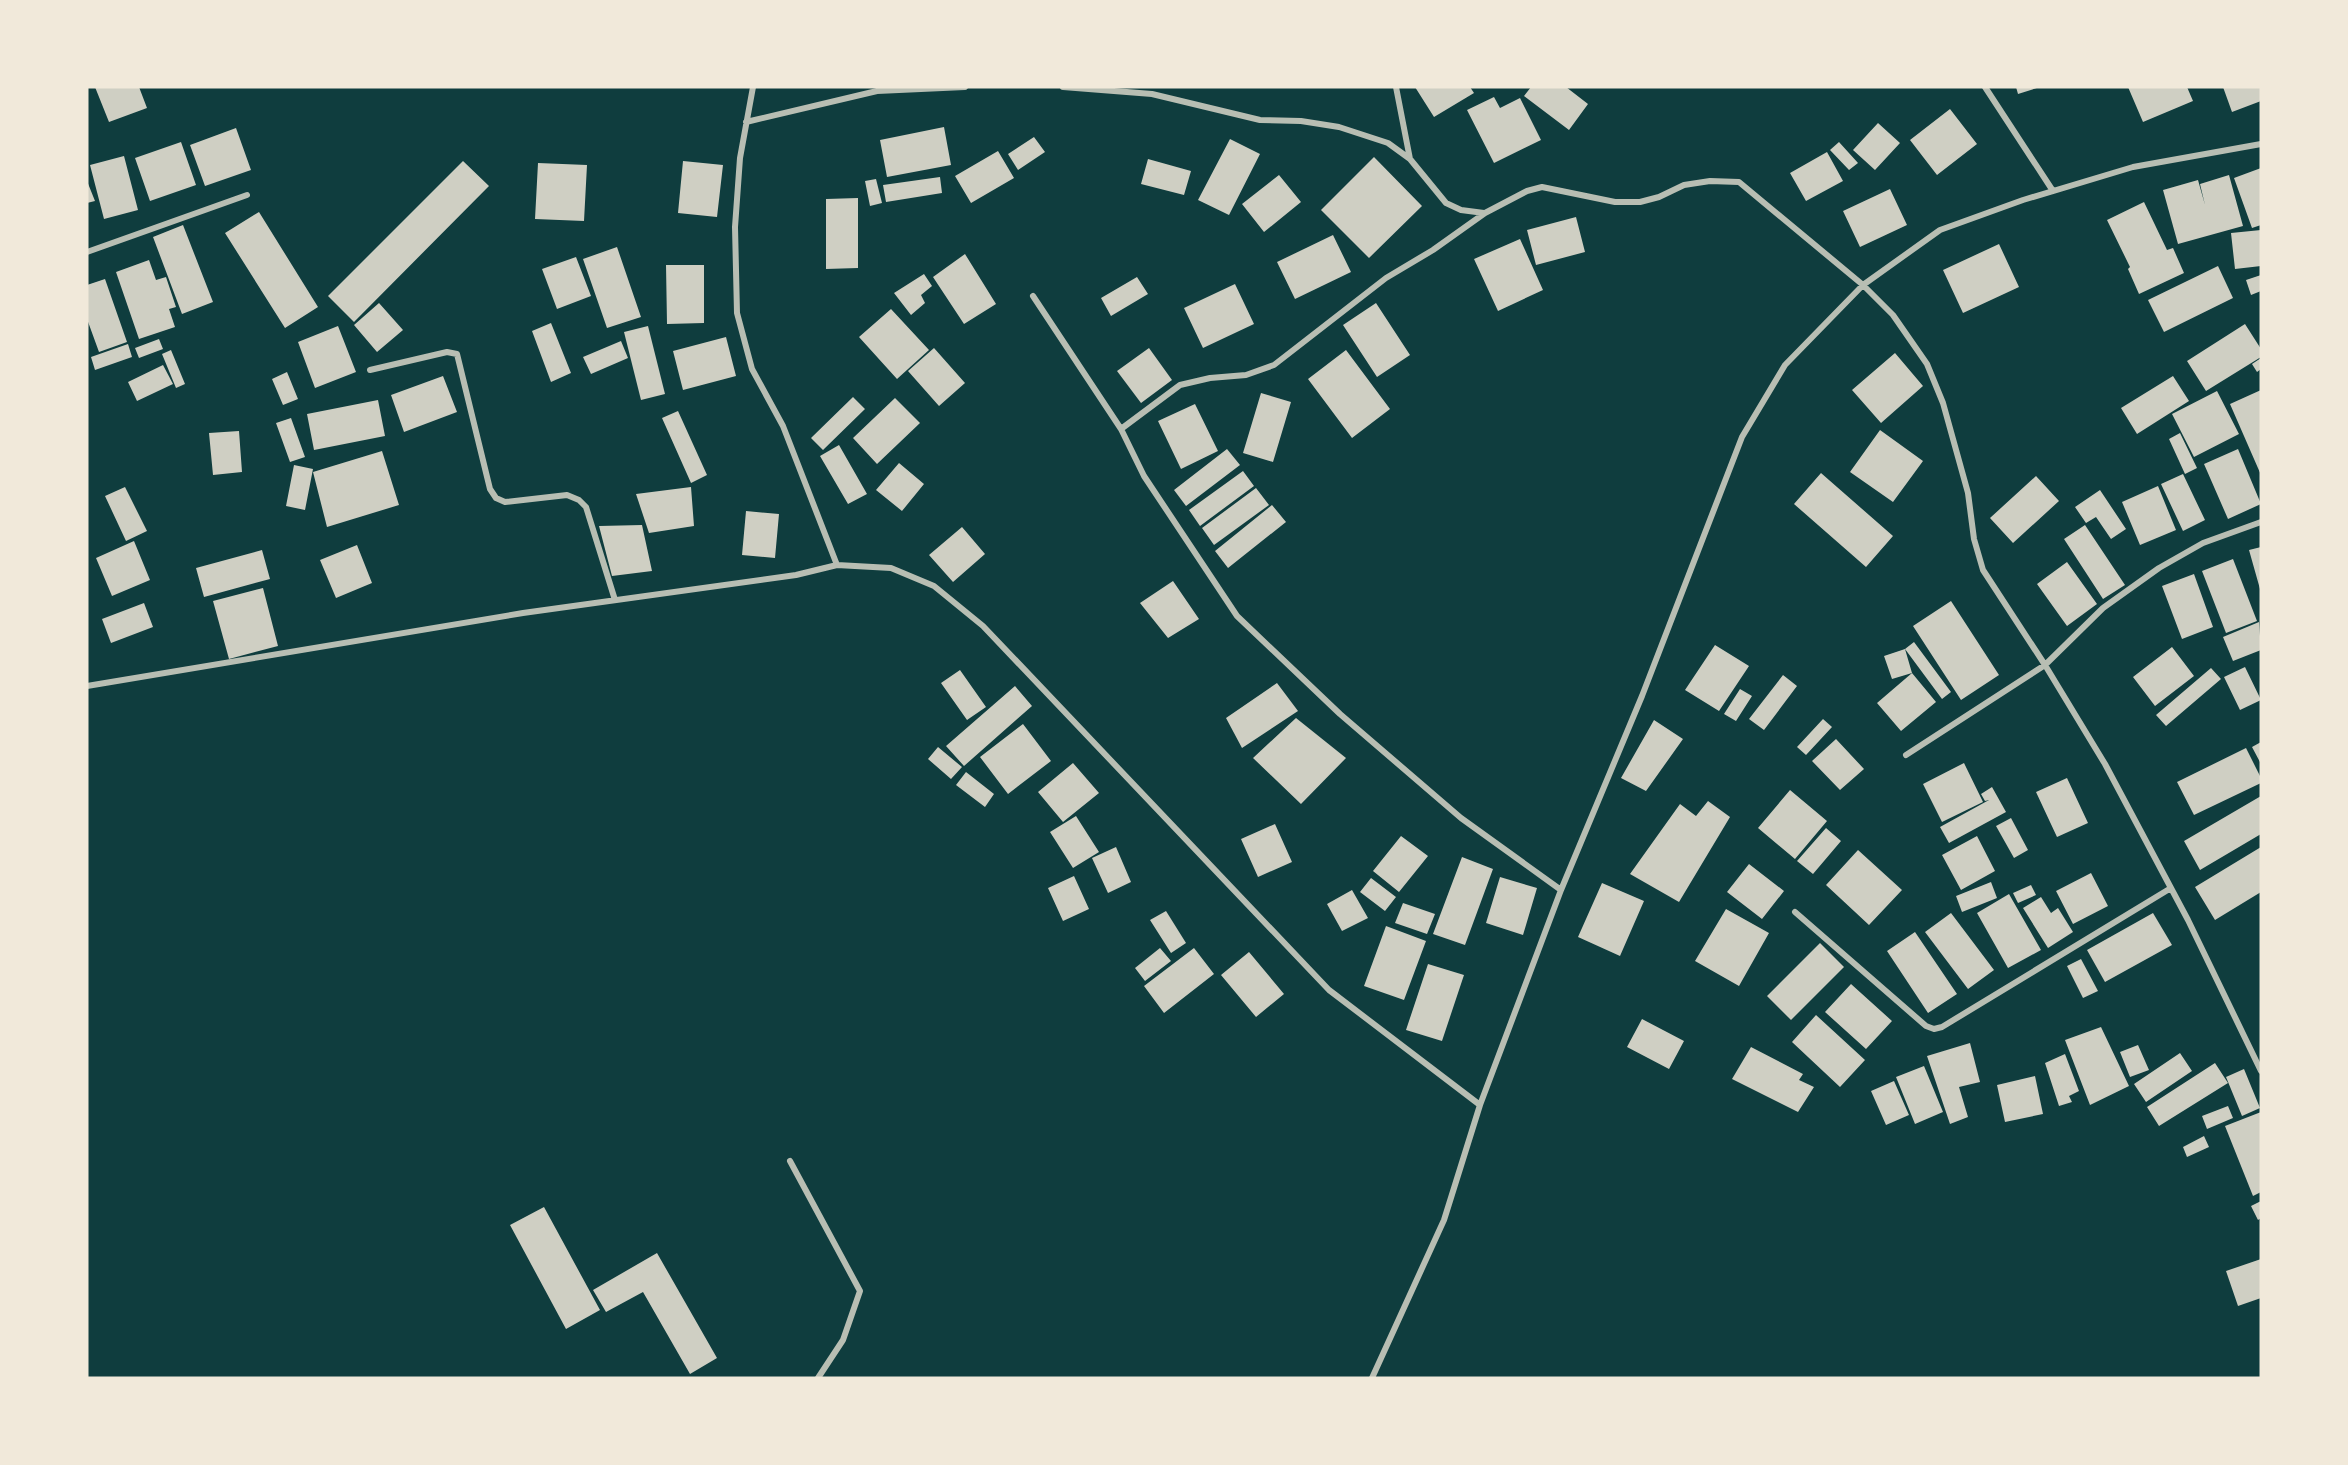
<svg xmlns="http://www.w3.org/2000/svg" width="2348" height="1465" viewBox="0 0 2348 1465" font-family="'Varela Round',sans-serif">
<rect width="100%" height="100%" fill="#0f3d3e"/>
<!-- building -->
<path fill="#cfcfc3" d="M95,87h44l8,21 -38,14z
M1415,87h55l4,6 -40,24z
M1531,87h35l22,17 -19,26 -45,-34z
M2016,87h24l-22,7z
M2128,87h59l6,14 -50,21z
M2223,87h38v14l-29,11z
M1494,97l6,11 20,-10 21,42 -47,23 -27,-53z
M1950,109l27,35 -40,31 -27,-35z
M1878,123l22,20 -25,27 -22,-20z
M944,127l7,38 -64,12 -7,-37z
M236,128l15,42 -46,16 -15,-41z
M1034,137l11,15 -27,18 -10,-16z
M1230,139l30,15 -31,61 -31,-15z
M181,142l15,43 -46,16 -15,-43z
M1839,142l19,21 -9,7 -19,-20z
M998,151l16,27 -43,25 -16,-27z
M1827,152l16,29 -37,20 -16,-28z
M124,156l14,54 -34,9 -14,-54z
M1374,157l48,49 -53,52 -48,-48z
M1148,159l43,12 -7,24 -43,-11z
M463,161l26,25 -135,136 -26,-26z
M683,161l40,4 -6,52 -39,-4z
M538,163l49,2 -3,56 -49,-2z
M2261,168v57l-9,3 -18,-50z
M1279,175l22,27 -37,30 -22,-28z
M2229,175l14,51 -65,18 -15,-54 35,-10 7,25 -5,-21z
M940,177l2,16 -56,9 -3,-17z
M876,179l6,24 -12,3 -5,-25z
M87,181l8,20 -8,2z
M1890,189l17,36 -47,22 -17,-36z
M858,198v70l-32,1v-70z
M2144,202l23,48 6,-2 11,25 -45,21 -11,-25 2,-2 -23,-47z
M259,212l59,95 -33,21 -60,-95z
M1576,217l9,35 -49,13 -9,-35z
M183,225l30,77 -31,12 -29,-77z
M2261,230v36l-26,3 -4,-36z
M1333,235l18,37 -56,27 -18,-37z
M1520,239l23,51 -45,21 -24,-52z
M1999,244l20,43 -56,26 -20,-43z
M617,247l24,70 -34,11 -24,-69z
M965,254l31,50 -32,20 -31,-47z
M576,257l15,39 -34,13 -15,-40z
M149,260l7,20 10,-3 10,30 -7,2 6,18 -36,12 -23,-67z
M666,265h38v58l-37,1z
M2218,266l15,32 -69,34 -16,-32z
M924,274l8,12 -11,9 4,8 -14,12 -17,-22z
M2261,275v16l-10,4 -5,-15z
M1137,277l11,17 -37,22 -10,-18z
M105,279l22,63 -28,10 -12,-33v-34z
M1235,284l19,40 -51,24 -19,-40z
M379,303l24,27 -26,22 -23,-27z
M1376,303l34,52 -33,22 -34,-52z
M891,309l38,41 -32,29 -38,-42z
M551,323l20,50 -20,9 -19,-51z
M2245,324l16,25v8l-55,34 -19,-30z
M338,326l18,46 -41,16 -17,-46z
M648,326l17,68 -24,6 -17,-68z
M726,337l10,39 -53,14 -10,-39z
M159,339l4,10 -24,9 -4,-10z
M621,341l7,17 -37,16 -8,-17z
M128,344l4,13 -37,13 -4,-13z
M934,348l31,35 -26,23 -31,-35z
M1149,348l23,32 -31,23 -24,-32z
M171,350l14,34 -9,4 -14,-34z
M1346,350l44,59 -38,29 -44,-59z
M1895,353l28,33 -42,37 -29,-33z
M2261,358v11l-4,3 -5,-8z
M163,365l10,19 -36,17 -9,-19z
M287,372l11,27 -15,6 -11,-26z
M443,376l14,36 -53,20 -13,-37z
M2173,376l16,25 -52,33 -16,-26z
M2261,390v85l-31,-71z
M2217,391l22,43 -45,23 -22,-43z
M1261,393l30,9 -18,60 -30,-9z
M853,397l12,12 -42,41 -12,-12z
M895,398l25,25 -43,41 -24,-26z
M378,400l7,36 -71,14 -7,-36z
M1195,404l23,47 -37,18 -23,-48z
M678,411l29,64 -16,8 -29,-65z
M291,418l14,39 -15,5 -14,-39z
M1880,430l43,31 -30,41 -43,-30z
M239,431l3,41 -29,3 -4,-42z
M2180,433l17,35 -12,6 -16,-35z
M839,445l28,49 -19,10 -28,-48z
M1227,449l13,16 -54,41 -12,-16z
M2238,449l23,55 -33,15 -24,-55z
M382,451l17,54 -72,22 -14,-55z
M899,463l25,21 -22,27 -26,-21z
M294,465l19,4 -8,41 -19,-4z
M1243,471l11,15 -54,40 -11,-16z
M1821,473l72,63 -27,31 -72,-63z
M2183,474l22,46 -22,11 -22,-47z
M2036,476l23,25 -46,42 -23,-25z
M2158,486l18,44 -36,15 -18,-43z
M125,487l22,44 -21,10 -21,-45z
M691,487l3,39 -45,7 -13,-39z
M1256,488l13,17 -55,40 -12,-17z
M2100,490l26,39 -15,10 -15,-22 -10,6 -11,-16z
M1272,505l14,17 -58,46 -13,-17z
M746,511l33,3 -4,44 -33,-3z
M642,525l10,46 -40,5 -13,-50z
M2085,525l40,60 -22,14 -39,-60z
M962,527l23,27 -32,28 -24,-27z
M134,541l16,39 -38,16 -16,-38z
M357,545l15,38 -36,15 -16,-38z
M2261,547v42h-1l-11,-39z
M262,550l8,29 -66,18 -8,-29z
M2233,559l24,62 -31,12 -24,-62z
M2067,562l30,42 -30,22 -30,-42z
M2194,574l19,53 -31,12 -20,-53z
M1173,581l26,38 -31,19 -28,-35z
M263,588l15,58 -49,13 -16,-58z
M1951,601l48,74 -38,25 -48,-74z
M144,603l9,24 -42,16 -9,-24z
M2259,622l2,28 -28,11 -10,-24z
M1914,642l37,50 -9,7 -37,-50z
M1715,645l34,21 -30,45 -34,-21z
M2172,647l22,29 -39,30 -22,-29z
M1905,649l7,24 -20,6 -8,-23z
M2245,667l16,33 -21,10 -16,-33z
M2211,668l10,11 -55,47 -10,-11z
M960,670l26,37 -19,13 -26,-37z
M1912,673l24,29 -35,29 -24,-28z
M1783,675l14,11 -33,44 -15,-11z
M1277,683l21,28 -56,37 -16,-30z
M1015,686l17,20 -68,60 -18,-20z
M1740,689l12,7 -16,25 -12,-7z
M1296,718l50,40 -45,46 -48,-46z
M1823,719l9,8 -26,28 -9,-8z
M1654,720l29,19 -37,52 -25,-13z
M1023,724l28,37 -43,33 -28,-37z
M1836,739l28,30 -24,21 -28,-29z
M2261,742v22l-9,-17z
M938,747l24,20 -11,12 -23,-20z
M2246,748l15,30v5l-67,32 -17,-33z
M1073,763l26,30 -36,29 -25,-30z
M1964,763l19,39 -41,20 -19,-38z
M966,772l28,22 -9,13 -29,-22z
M2067,778l21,45 -31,14 -21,-45z
M1992,787l14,25 -57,31 -9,-16 49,-27 -4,1 -4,-7z
M1790,790l37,31 -32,38 -37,-31z
M2261,796v38l-61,36 -16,-29z
M1708,801l22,16 -51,85 -49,-28 50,-70 16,12z
M1076,816l23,36 -26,16 -23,-36z
M2011,818l17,32 -14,8 -18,-32z
M1275,824l17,38 -34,15 -17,-38z
M1826,828l15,13 -28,33 -16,-13z
M1401,836l27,20 -29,36 -26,-21z
M1977,836l18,35 -34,19 -19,-35z
M1116,847l15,35 -23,11 -16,-35z
M2261,847v45l-46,28 -20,-33z
M1858,850l44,40 -33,35 -43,-40z
M1462,857l31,12 -28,76 -32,-11z
M1749,864l35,27 -22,28 -35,-27z
M2091,873l17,33 -35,18 -17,-33z
M1074,876l15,33 -26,12 -15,-33z
M1500,877l37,11 -14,47 -37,-12z
M1371,878l25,19 -11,14 -25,-19z
M1991,882l6,16 -35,14 -6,-16z
M1602,883l42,18 -24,55 -42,-19z
M2031,885l5,10 -18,8 -5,-10z
M1352,890l16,28 -26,13 -15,-27z
M2009,894l32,56 -33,18 -31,-55z
M2041,897l10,16 7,-5 15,24 -25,16 -25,-40z
M1403,903l32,11 -8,20 -32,-11z
M1726,909l43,24 -30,53 -44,-25z
M1166,911l20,32 -15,10 -21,-33z
M1951,913l43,57 -26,19 -43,-57z
M2153,913l19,32 -67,37 -18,-32z
M1386,926l40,15 -22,59 -40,-14z
M1915,932l42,62 -29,19 -41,-62z
M1820,943l24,24 -53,53 -24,-24z
M1160,948l11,13 -26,20 -10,-13z
M1194,948l20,26 -50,39 -20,-27z
M1249,952l35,42 -28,23 -35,-42z
M2081,959l17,32 -15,7 -16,-32z
M1428,964l36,11 -22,66 -36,-11z
M1851,984l41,37 -26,28 -41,-37z
M1816,1015l49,45 -25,27 -48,-45z
M1642,1019l42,22 -15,28 -42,-22z
M2101,1027l28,59 -39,19 -25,-65z
M1970,1043l10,39 -21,5 9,30 -18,7 -23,-68z
M2138,1045l11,25 -19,7 -10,-25z
M1751,1047l52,27 -4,6 15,7 -16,25 -66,-33z
M2180,1053l12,18 -46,31 -12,-18z
M2065,1054l14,37 -10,5 3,6 -13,4 -14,-43z
M2215,1063l13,20 -69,43 -12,-19z
M1924,1066l19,46 -28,12 -19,-47z
M2244,1069l16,39 -18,8 -16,-39z
M2035,1076l8,38 -38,8 -8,-37z
M1894,1081l15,34 -23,10 -15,-34z
M2228,1106l5,12 -26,11 -5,-13z
M2261,1112v80l-8,4 -28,-70z
M2204,1136l5,11 -22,10 -4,-10z
M2261,1201v17l-3,2 -7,-14z
M544,1207l56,103 -34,19 -56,-104z
M657,1253l60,105 -27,16 -47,-82 -37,20 -13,-22z
M2261,1259v39l-23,8 -12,-35z"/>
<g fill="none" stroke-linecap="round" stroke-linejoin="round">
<!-- minor -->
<path stroke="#b8beb3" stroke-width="6" d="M753,87l-13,71 -5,69 2,86 15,56 31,57 54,139
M1063,87l89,7 108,26 41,1 38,6 49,16 22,16 36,44 15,7 23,3
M1396,87l14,72
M1985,87l68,104
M746,122l131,-31 88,-4
M87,252l160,-57
M1033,296l88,133 23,47 93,140 103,98 121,104 100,72
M370,370l77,-18 10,2 33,135 6,9 9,4 62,-7 12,5 7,7 29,93
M1121,429l59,-44 30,-7 36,-3 28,-10 112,-87 47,-28 52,-37 42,-22 15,-4 73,15h25l19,-5 25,-12 26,-4 29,1 124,103 30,30 34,49 16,39 25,90 6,46 9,31 62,95 60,99 83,156 73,151
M87,686l436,-73 273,-38 41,-10 54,3 43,18 49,40 346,364 151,115
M1906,755l139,-90 58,-57 56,-40 44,-25 58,-21
M1795,912l131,114 8,3 8,-2 229,-139
M790,1161l70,130 -17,49 -25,38
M1372,1378l72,-158 36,-115 81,-215 81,-194 100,-259 43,-72 78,-80 77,-55 83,-30 110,-33 128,-23"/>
</g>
<!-- border -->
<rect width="2348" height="1465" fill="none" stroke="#f1e9da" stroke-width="177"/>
</svg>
